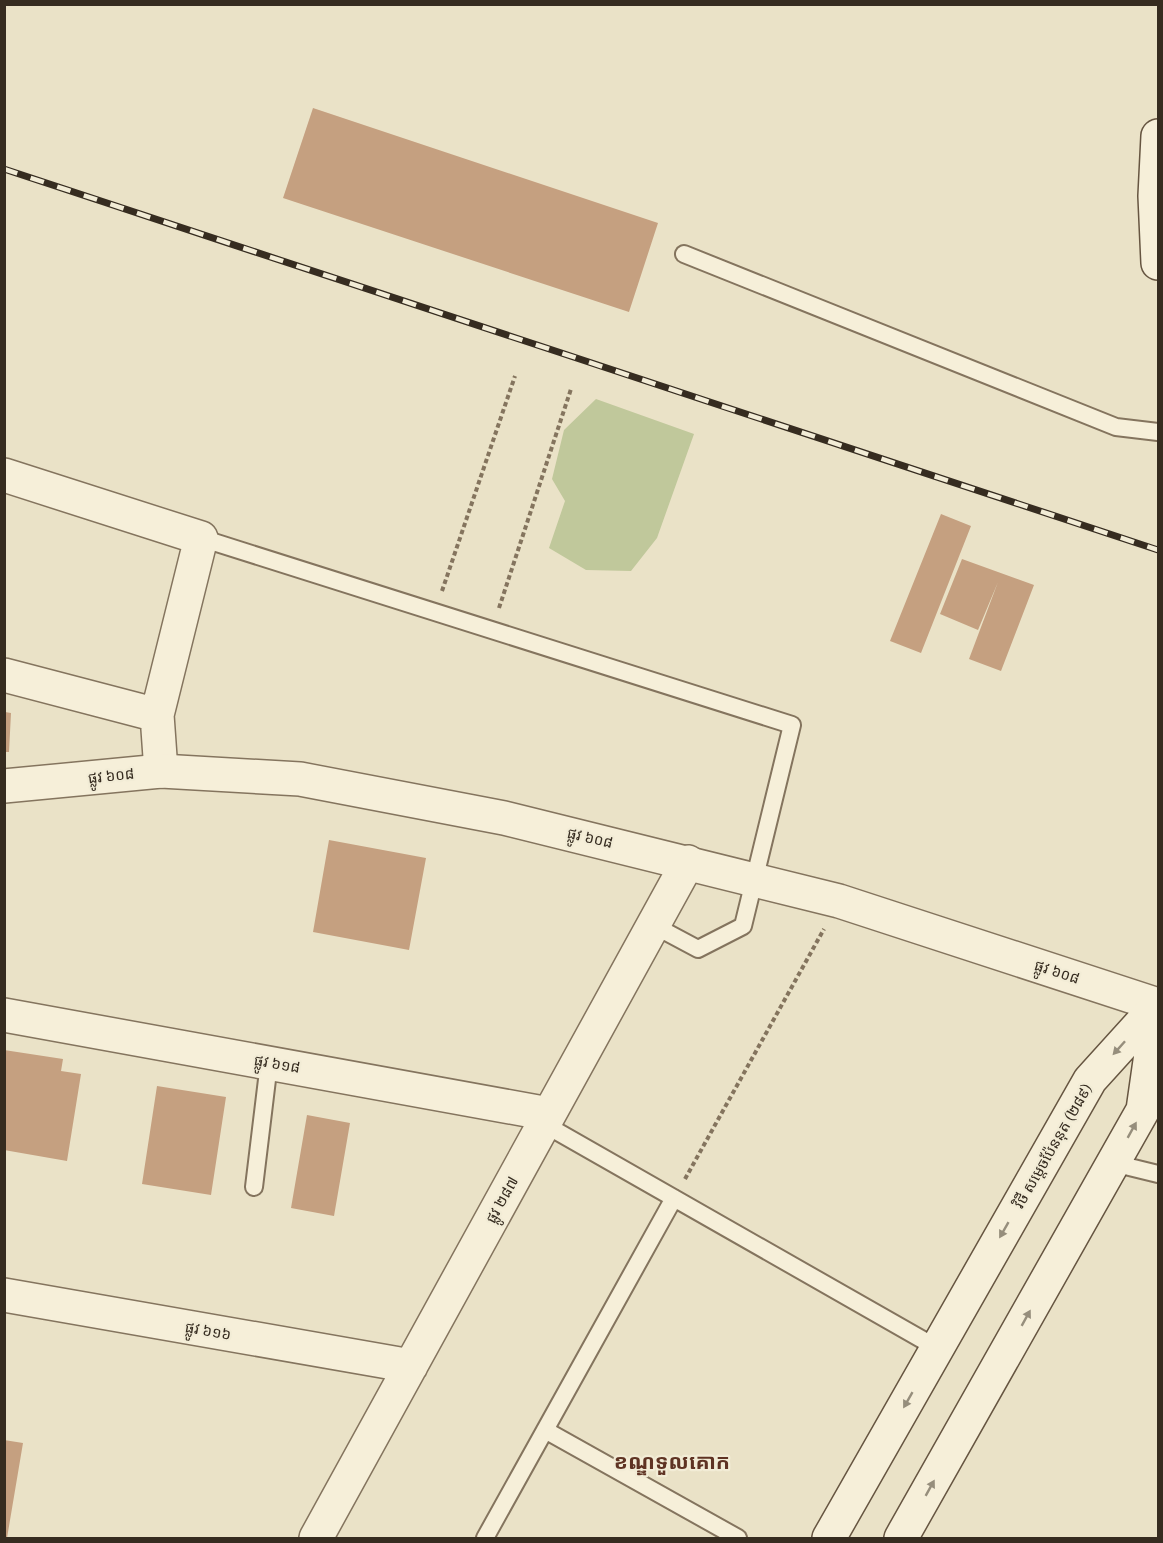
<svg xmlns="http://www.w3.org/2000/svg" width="1163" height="1543" viewBox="0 0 1163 1543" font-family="'IBM Plex Serif','Noto Sans Khmer',serif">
<rect width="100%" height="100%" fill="#eae2c7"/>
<!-- green -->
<path fill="#c0c89b" d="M596,399l98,35 -37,104 -26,33 -45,-1 -37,-22 16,-47 -13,-22 12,-49z"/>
<!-- building -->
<path fill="#c5a080" d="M313,108l345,115 -29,89 -346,-114z
M941,514l30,12 -50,127 -31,-12z
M962,559l72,26 -33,86 -32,-12 29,-77 -20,48 -38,-16z
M5,712l6,1 -2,39h-4z
M329,840l97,18 -17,92 -96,-18z
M4,1050l59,9 -2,12 20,3 -14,87 -63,-11z
M157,1086l69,11 -15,98 -69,-11z
M307,1115l43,8 -16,93 -43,-8z
M4,1440l19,3 -16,95h-3z"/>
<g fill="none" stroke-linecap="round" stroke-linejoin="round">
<!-- service casing -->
<g stroke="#84745e" stroke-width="20">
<path id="service" d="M684,254l432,173 42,5
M201,538l591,187 -49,201 -45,23 -45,-24
M544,1124l393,224
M1113,1163l45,11
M254,1187l15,-124
M545,1430l193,108
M485,1538l189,-340"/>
</g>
<!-- minor casing -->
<g stroke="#84745e" stroke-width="36">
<path id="minor" d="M4,475l197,63 -44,177 4,56
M4,675l153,40
M4,1015l545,99
M4,1295l407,71
M316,1538l372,-676"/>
</g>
<!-- tertiary casing -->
<g stroke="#84745e" stroke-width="36">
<path id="tertiary" d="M4,786l157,-15 139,8 204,39 335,83 319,104"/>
</g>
<!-- secondary casing -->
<g stroke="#665541" stroke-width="36">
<path id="secondary" d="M1158,136l-3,60 3,67
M829,1538l261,-458 68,-75
M901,1538l242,-428 15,-105"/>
</g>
<!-- path -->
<path stroke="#84745e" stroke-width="4" stroke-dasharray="4.5 3" stroke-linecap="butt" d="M442,591l73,-215
M499,608l72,-219
M685,1179l139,-250"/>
<!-- service -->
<use href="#service" stroke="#f6efd9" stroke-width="16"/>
<!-- minor -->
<use href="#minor" stroke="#f6efd9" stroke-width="33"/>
<!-- tertiary -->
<use href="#tertiary" stroke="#f6efd9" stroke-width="33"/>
<!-- secondary -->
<use href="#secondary" stroke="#f6efd9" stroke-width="33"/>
<!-- rail casing -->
<g stroke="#362c20" stroke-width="7">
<path id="rail" d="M4,169l1154,381"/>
</g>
<!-- rail -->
<use href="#rail" stroke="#f2ecd6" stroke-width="4.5" stroke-dasharray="14" stroke-linecap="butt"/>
</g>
<!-- one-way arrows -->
<defs><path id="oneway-solid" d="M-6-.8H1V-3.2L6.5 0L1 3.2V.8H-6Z" transform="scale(1.5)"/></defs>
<g fill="#968e7c">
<use href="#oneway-solid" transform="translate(1119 1048) rotate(132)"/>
<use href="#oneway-solid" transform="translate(1132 1130) rotate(-61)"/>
<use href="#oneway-solid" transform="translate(1004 1230) rotate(120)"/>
<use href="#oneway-solid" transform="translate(1026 1318) rotate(-61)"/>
<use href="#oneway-solid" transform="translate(908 1400) rotate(120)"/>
<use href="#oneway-solid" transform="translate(930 1488) rotate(-61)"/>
</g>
<g text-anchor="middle" stroke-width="4.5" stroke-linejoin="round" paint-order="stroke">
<!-- street labels -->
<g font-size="15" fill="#362c20" stroke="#f2ecd6">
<text transform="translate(111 776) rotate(-6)" y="5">ផ្លូវ ៦០៨</text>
<text transform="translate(590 838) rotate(13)" y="5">ផ្លូវ ៦០៨</text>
<text transform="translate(1057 972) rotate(18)" y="5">ផ្លូវ ៦០៨</text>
<text transform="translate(277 1064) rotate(10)" y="5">ផ្លូវ ៦១៨</text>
<text transform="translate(1053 1146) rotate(-60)" y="5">វិថី សម្តេចប៉ែននុត (២៨៩)</text>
<text transform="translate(502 1200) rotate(-61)" y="5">ផ្លូវ ២៨៧</text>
<text transform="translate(208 1331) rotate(10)" y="5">ផ្លូវ ៦១៦</text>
</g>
<!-- district labels -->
<g font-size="21" font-weight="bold" fill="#5f3323" stroke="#f2ecd6">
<text x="672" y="1469">ខណ្ឌទួលគោក</text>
</g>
</g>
<!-- border -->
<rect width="1163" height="1543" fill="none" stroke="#362c20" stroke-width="12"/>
</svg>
